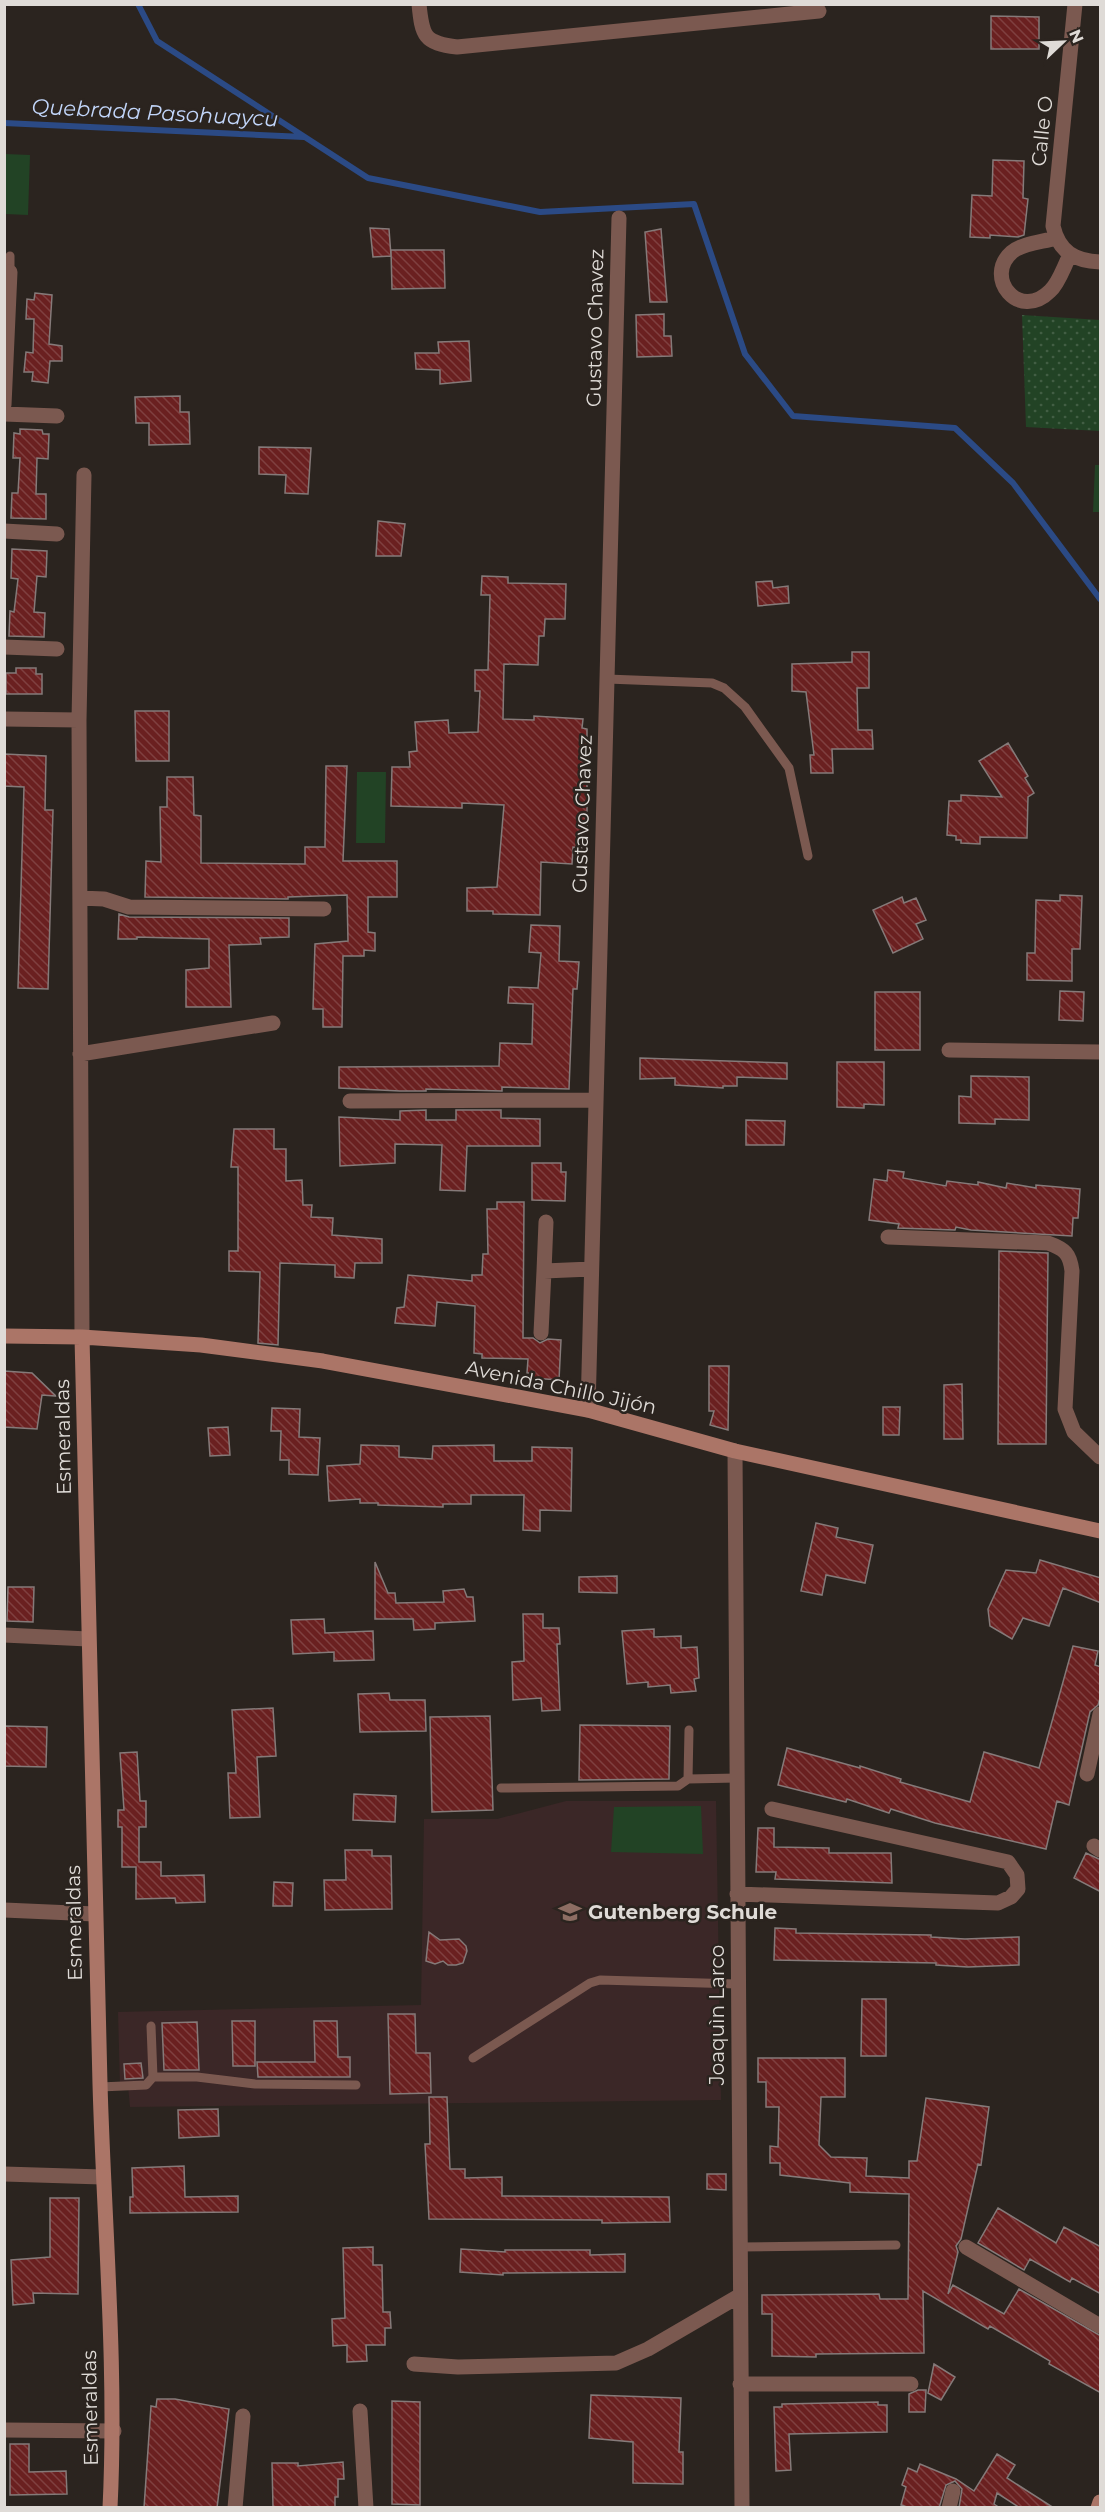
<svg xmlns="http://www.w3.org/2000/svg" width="1105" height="2512" viewBox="0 0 1105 2512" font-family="Montserrat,sans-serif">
<defs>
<pattern id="park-dots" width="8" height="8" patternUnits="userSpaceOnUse" patternTransform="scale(1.5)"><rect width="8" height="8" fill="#224325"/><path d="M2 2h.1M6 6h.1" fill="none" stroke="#425e44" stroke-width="1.8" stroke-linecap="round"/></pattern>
<pattern id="building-back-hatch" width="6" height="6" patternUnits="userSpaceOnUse" patternTransform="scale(1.5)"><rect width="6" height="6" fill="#6a2020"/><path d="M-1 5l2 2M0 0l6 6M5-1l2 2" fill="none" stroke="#7f4040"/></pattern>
</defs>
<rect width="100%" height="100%" fill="#2b241f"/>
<!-- education -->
<path fill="#3b2727" d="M566,1801h150l5,299 -591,7 -2,-21h-8l-2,-74 303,-7 3,-186h73z"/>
<!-- green -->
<path fill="#224325" d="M5,154l25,1 -2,60 -23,-1z
M1095,465h5v47h-7z
M357,772h29l-1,71h-29z
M701,1806l2,48 -92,-2 3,-45z"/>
<!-- park -->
<path fill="url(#park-dots)" d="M1022,315l78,5v111l-74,-4z"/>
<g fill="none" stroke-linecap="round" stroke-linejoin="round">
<!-- stream -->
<path stroke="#2b4a85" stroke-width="6" d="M138,4l19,37 211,137 172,34 154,-8 51,150 48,62 162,12 58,55 87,116
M4,123l300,14"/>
</g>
<!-- building -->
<path fill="url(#building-back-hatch)" stroke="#857a79" stroke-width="1.5" d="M991,16l48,1v32h-48z
M993,160l31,1 -1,37 5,1 -4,36 -6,2 -28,-2v3l-20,-1 2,-42 20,1z
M370,228l19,1 2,27 -18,1z
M661,229l6,73h-17l-5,-70z
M391,250h53l1,38 -53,1z
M35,293l17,2 -3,49 13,2v15h-12l-2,22 -16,-2 1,-9h-9l2,-20 7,1 1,-34h-8l1,-20 7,1z
M664,314v22h7l1,20 -35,1 -1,-42z
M469,341l2,40 -31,3v-14l-24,-1 -1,-16h24l-1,-11z
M180,396v16h9l1,32 -41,1v-22h-13l-1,-26z
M20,429l22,1 1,4h6l-1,25 -11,-1 -1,36h10v25l-35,-1 1,-25h6l2,-35h-7l1,-25 6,1z
M259,447l52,1 -3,46 -23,-1 1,-18 -27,-1z
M378,521l27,3 -4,32h-25z
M12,549l35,2 -1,26 -9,-1 -3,36 11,1 -1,24 -35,-1 1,-25 4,1 4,-33 -7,-1z
M482,576l26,1v6l58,1 -1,35h-20l-1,17h-5l-1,29 -34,-1 -1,55 31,1v-4l49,3 -1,9 5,1v104h-4l-1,15 -9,-1 -1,17 -31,-2 -1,53 -47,-1v-3h-26v-23l30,-1 7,-82 -42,-2v5l-71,-2 1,-39h18l-1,-15 8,-1 -2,-29 33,-2 1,13 29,-1 2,-41h-5v-21h13l2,-75h-9z
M772,581l1,7 15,-2 1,17 -31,3 -2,-24z
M852,652h17v36h-12l1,42h14l1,19h-41l1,24h-22l-1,-18h4l-8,-63 -14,-1v-27l60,-2z
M16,668h20v6h6v20h-36v-21h10z
M135,711h34v50h-33z
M1008,743l20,33 -3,2 9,15 -6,4 -1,41 -47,-1v7l-19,-1v-3h-5v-4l-9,-1 2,-34h12v-6l41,2 -23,-36z
M4,754l42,2 -1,54h8l-5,179 -30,-1 6,-201 -20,-1z
M326,766h21l-4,95h54v36h-29v35l7,1v18l-11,-1v6h-21l-1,71h-19v-18h-10l2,-65 33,-3 -1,-46 -59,2v2l-143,-2 1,-36 15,1 -1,-55h7v-30h26l1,38 7,1v47l104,1v-17h20z
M1060,895l22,1 -2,53h-8v32l-45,-1v-27h8l1,-53 24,1z
M902,897l2,6 12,-5 10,22 -10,4 7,15 -30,14 -20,-43z
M119,914l10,3 160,1v19l-29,1 1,6 -32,1 2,62h-45v-37l23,-2v-29l-72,-2v2h-19z
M531,925l29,1 -1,35 20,1 -2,27h-4l-4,100 -67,-2v4l-76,-2v2h-26l-61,-3v-21l160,-1 1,-23 32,1 1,-40 -25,-1 1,-16 29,1 3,-35 -12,-1z
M1060,991l24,1 -1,29 -24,-1z
M875,992h45v58h-45z
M640,1058l147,5v16l-50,-2v9h-14v2l-48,-3v-7l-35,1z
M837,1062h47v43l-20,-1v4l-27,-1z
M971,1076l58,1v43l-34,-1v5l-36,-1v-27l12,1z
M426,1110v10h30v-10h45v8l39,1v27h-73l-2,45 -25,-1 2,-45 -47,-1v19l-55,3 -1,-49 61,3v-9z
M746,1120l39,1 -1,24h-38z
M234,1129h40v20h12v32l16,-1 1,25h9l-1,12 22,1 -1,17 50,4v24h-27l-1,15 -19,-1v-12l-55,-2 -2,82 -20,-2 2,-71 -31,-1v-20h9v-84h-7z
M532,1163h29v9h5l-1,29 -33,-1z
M888,1170l16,2 -1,6 43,8 1,-5 31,4v-3l28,6 1,-5 29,5v-3l44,4 -2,29h-5l-1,18 -101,-6 -15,-3 -1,3 -57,-2 1,-4 -30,-4 5,-41 13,2z
M497,1202h27l-1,136h10l7,5 8,-4 13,1 -2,40 -27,-2v-5h-5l1,-14 -46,-1v-4l-8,-1 1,-47 -38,-4 -2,24 -40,-3 2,-15 7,-1 4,-32 64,6v-6h10l1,-21h5l-1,-45h10z
M999,1251l49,2 -2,191h-48z
M709,1366h20l-1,64 -18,-5 4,-14h-5z
M4,1371l28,2 24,23 -14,-1 -5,34 -33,-2z
M962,1384l1,55h-19v-54z
M883,1407h17l-1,28h-16z
M272,1408l28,1 -1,28 21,1 -2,37 -29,-1v-14h-9l1,-29h-10z
M228,1427l2,28 -20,1 -2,-28z
M361,1445l38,1v11l33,2 1,-13 61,-1v16h38v-14l40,1 -1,63 -31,-1v21l-17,-1 1,-35h-53v9h-28v3l-65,-2v-2h-18v-4l-31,2 -2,-35 33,-2z
M816,1523l22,5 -2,9 37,8 -8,38 -39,-8 -4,20 -21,-4z
M1040,1560l61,18v25l-38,-15 -14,38 -26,-8 -11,21 -22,-13 -2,-17 18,-39 30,3z
M375,1562l13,31h7l1,10 48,-1 -1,-11 21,-2 3,8h6l2,24 -40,2v6l-21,1 -1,-11h-38z
M617,1576v17l-38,-1v-15z
M8,1587h26l-1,35 -26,-1z
M523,1614h20v14h16l1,16h-3l3,66 -18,1 -1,-13 -28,2 -1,-38 12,-1z
M324,1619l1,14 48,-2 1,29 -40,1v-9l-41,2 -2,-34z
M654,1629v8l27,-1v12l16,-1 2,31 -5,1 2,12 -25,2 -1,-8 -22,2v-5l-21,2 -5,-53z
M1073,1646l25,5 -3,14 6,2v28l-3,10 -8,7 -21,93 -12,-4 -11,48 -111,-26 -44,-14 -2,4 -42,-14 -1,3 -68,-17 9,-37 73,20v-2l41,13 -1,3 70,20 14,-50 55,16z
M389,1693l1,7h35l1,31 -66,1 -2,-38z
M273,1708l3,48 -19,1 3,60 -30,1 -2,-45h8l-4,-63z
M490,1716l3,94 -61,2 -2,-95z
M580,1725l90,1 -1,53 -90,1z
M4,1726l43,1 -1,40 -42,-1z
M137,1752l3,49h6v26h-7v35h22v14l43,-1 1,27 -29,1 -1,-5 -39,1v-32h-14v-40h-4v-17h6l-4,-57z
M354,1794l42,2 -1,26 -42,-2z
M758,1828h16v19l55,1v5h62l1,30 -117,-4 1,-7h-20z
M345,1850h27v6h19l1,53 -67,1 -1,-30h22z
M1086,1853l15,7v32l-27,-14z
M274,1882l19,1 -1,23h-19z
M775,1928l21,1v4l135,2v2l34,2 54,-2v28l-51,2 -32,-2v-2l-162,-3z
M429,1932l11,8 19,-1 7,7 1,5 -4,12 -7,2h-8l-5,-4 -8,3 -9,-3z
M862,1999h24v57h-25z
M388,2014h27l1,39h14l1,40 -41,1z
M232,2021h23v45h-22z
M314,2021h23l1,36h12v20h-92l-1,-15h58z
M197,2022l2,48h-35l-2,-47z
M758,2058h87v39h-24l-2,48 12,12 36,1 -1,18 43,2v-17h8l9,-63 63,9 -8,58 -3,-1 -17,75 -5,7 2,6 -10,42 5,-9 51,29 15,-25 82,47v57l-52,-29 1,-3 -60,-35 -2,3 -65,-38 1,62 -108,1v3l-44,-1v-42h-10v-19l117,-1 1,5h28l1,-105 -59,-2v-9l-70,-8v-12h-10v-17l8,1 1,-40h-13v-25h-8z
M141,2063l2,15 -18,1 -1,-15z
M429,2097h18l3,72h15v9l37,-1v19l167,1 1,25 -68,1v-3l-173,-1 -4,-75h5z
M218,2109l1,27 -40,2 -1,-28z
M184,2166l1,31 53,-1v16l-108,1v-16h3l-1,-29z
M707,2174h19v16l-19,-1z
M50,2198h29l-1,96 -45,-1 1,10 -21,2 -2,-45 39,-3z
M998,2208l58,35 8,-16 37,20v47l-29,-16 -2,4 -40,-23 -6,11 -46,-27z
M373,2247v18h9l1,47h7l1,16h-6v17h-19l1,16 -20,1v-17l-14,1 -1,-27 13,-1 -2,-70z
M461,2249l44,3v-2h85v5l35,-1v18l-122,1v2l-43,-3z
M934,2364l21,13 -14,23 -13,-7z
M918,2390h8l-1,22h-16v-18z
M591,2395l90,3 -2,54h4v32l-50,-1v-41l-44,-4z
M157,2399h18l54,10 -12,99h-73l7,-102 5,1z
M392,2401l28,1v103l-28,-1z
M878,2402v3h9v27l-98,2 2,36 -15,1 -2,-64h8v-3z
M10,2444h19v28l37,-1 1,23 -57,1z
M997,2454l18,11 -8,13 47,30h-34l-23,-15 -3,11 6,4h-41l3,-19 -7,-8 -9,4 -7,23h-29l-9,-3 5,-18 -4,-2 6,-17 9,4 3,-8 36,15 18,12z
M343,2462l1,17h-6v18h-3v11h-62l-1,-45h26v3z"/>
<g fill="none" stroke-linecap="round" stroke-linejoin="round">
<!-- lane -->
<path stroke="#7b5950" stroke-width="9" d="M10,272v-16
M607,679l105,4 12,5 21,19 44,61 19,88
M689,1730l-1,49 49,-1
M501,1788l177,-2 10,-7
M151,2026l2,51
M473,2058l117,-75 10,-3 137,4
M100,2087l46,-2 7,-8h44l58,7 101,1
M739,2247l157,-2"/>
<!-- street -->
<path stroke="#7b5950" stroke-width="15" d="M419,4c3,32 5,39 38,43l362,-36
M1075,4l-22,222c6,26 22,35 47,36
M1056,238c-13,4 -33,5 -44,14 -29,25 7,70 38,39 9,-8 14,-25 20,-36
M4,405l6,-133
M4,414l53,2
M4,531l53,3
M4,647l53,2
M4,719l75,1
M80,898l24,1 25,8 195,2
M949,1050l151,2
M80,1054l193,-31
M350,1101l245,-1
M546,1222l-2,49 47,-2
M888,1237l160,6c17,6 22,11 24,28l-7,138 9,23 26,25
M541,1333l3,-62
M82,1337l-3,-617 5,-245
M588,1410l31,-1192
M735,1451l7,1057
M4,1635l84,4
M1087,1774l13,-60
M1094,1846l6,4
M737,1894l261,9 13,-6 7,-8 -1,-14 -9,-13 -236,-53
M4,1910l91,4
M4,2174l98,3
M966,2247l134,79
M414,2364l44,3 158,-4 32,-14 91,-53
M740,2384h171
M360,2411l6,97
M4,2430l110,1
M235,2508l8,-92
M949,2508l4,-17"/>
<!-- secondary -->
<path stroke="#ab7567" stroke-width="15" d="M4,1336l78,1 119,8 122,16 265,49 147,41 365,80
M82,1337c5,249 10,498 18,747 4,141 17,283 10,424
M1098,2508l2,-6"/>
</g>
<!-- icons -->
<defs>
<g id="school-bare" transform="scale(1.8)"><path d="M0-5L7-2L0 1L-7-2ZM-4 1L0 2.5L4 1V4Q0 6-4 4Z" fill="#8d6e63" stroke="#2b241f" stroke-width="2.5" paint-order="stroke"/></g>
</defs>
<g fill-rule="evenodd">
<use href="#school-bare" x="570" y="1912"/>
</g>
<g text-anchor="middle" stroke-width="5" stroke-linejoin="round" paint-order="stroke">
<!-- street labels -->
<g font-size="20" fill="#dfdbd7" stroke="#2b241f">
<text transform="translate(1042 131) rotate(-84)" y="7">Calle O</text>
<text transform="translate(595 328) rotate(-89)" y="7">Gustavo Chavez</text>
<text transform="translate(582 814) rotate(-88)" y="7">Gustavo Chavez</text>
<text transform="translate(561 1387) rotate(12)" y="7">Avenida Chillo Jijón</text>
<text transform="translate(63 1437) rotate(-91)" y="7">Esmeraldas</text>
<text transform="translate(74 1923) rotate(-91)" y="7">Esmeraldas</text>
<text transform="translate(717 2015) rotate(-90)" y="7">Joaquìn Larco</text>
<text transform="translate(90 2408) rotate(-91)" y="7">Esmeraldas</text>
</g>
<!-- poi labels -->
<g font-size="20" font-weight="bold" fill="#dfdbd7" stroke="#2b241f" text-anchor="start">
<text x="588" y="1919">Gutenberg Schule</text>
</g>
<!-- water labels -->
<g font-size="21" font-style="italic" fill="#c2d6fa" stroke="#2b241f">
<text transform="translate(155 113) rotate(3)" y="7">Quebrada Pasohuaycu</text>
</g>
</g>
<!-- border -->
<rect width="1105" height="2512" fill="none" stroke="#dfdbd7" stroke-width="12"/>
<!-- north arrow -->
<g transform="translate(1063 42) rotate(67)" stroke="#2b241f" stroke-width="4.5" paint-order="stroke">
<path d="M0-4.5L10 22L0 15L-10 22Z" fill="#dfdbd7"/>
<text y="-9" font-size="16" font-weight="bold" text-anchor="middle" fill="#dfdbd7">N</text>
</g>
</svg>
